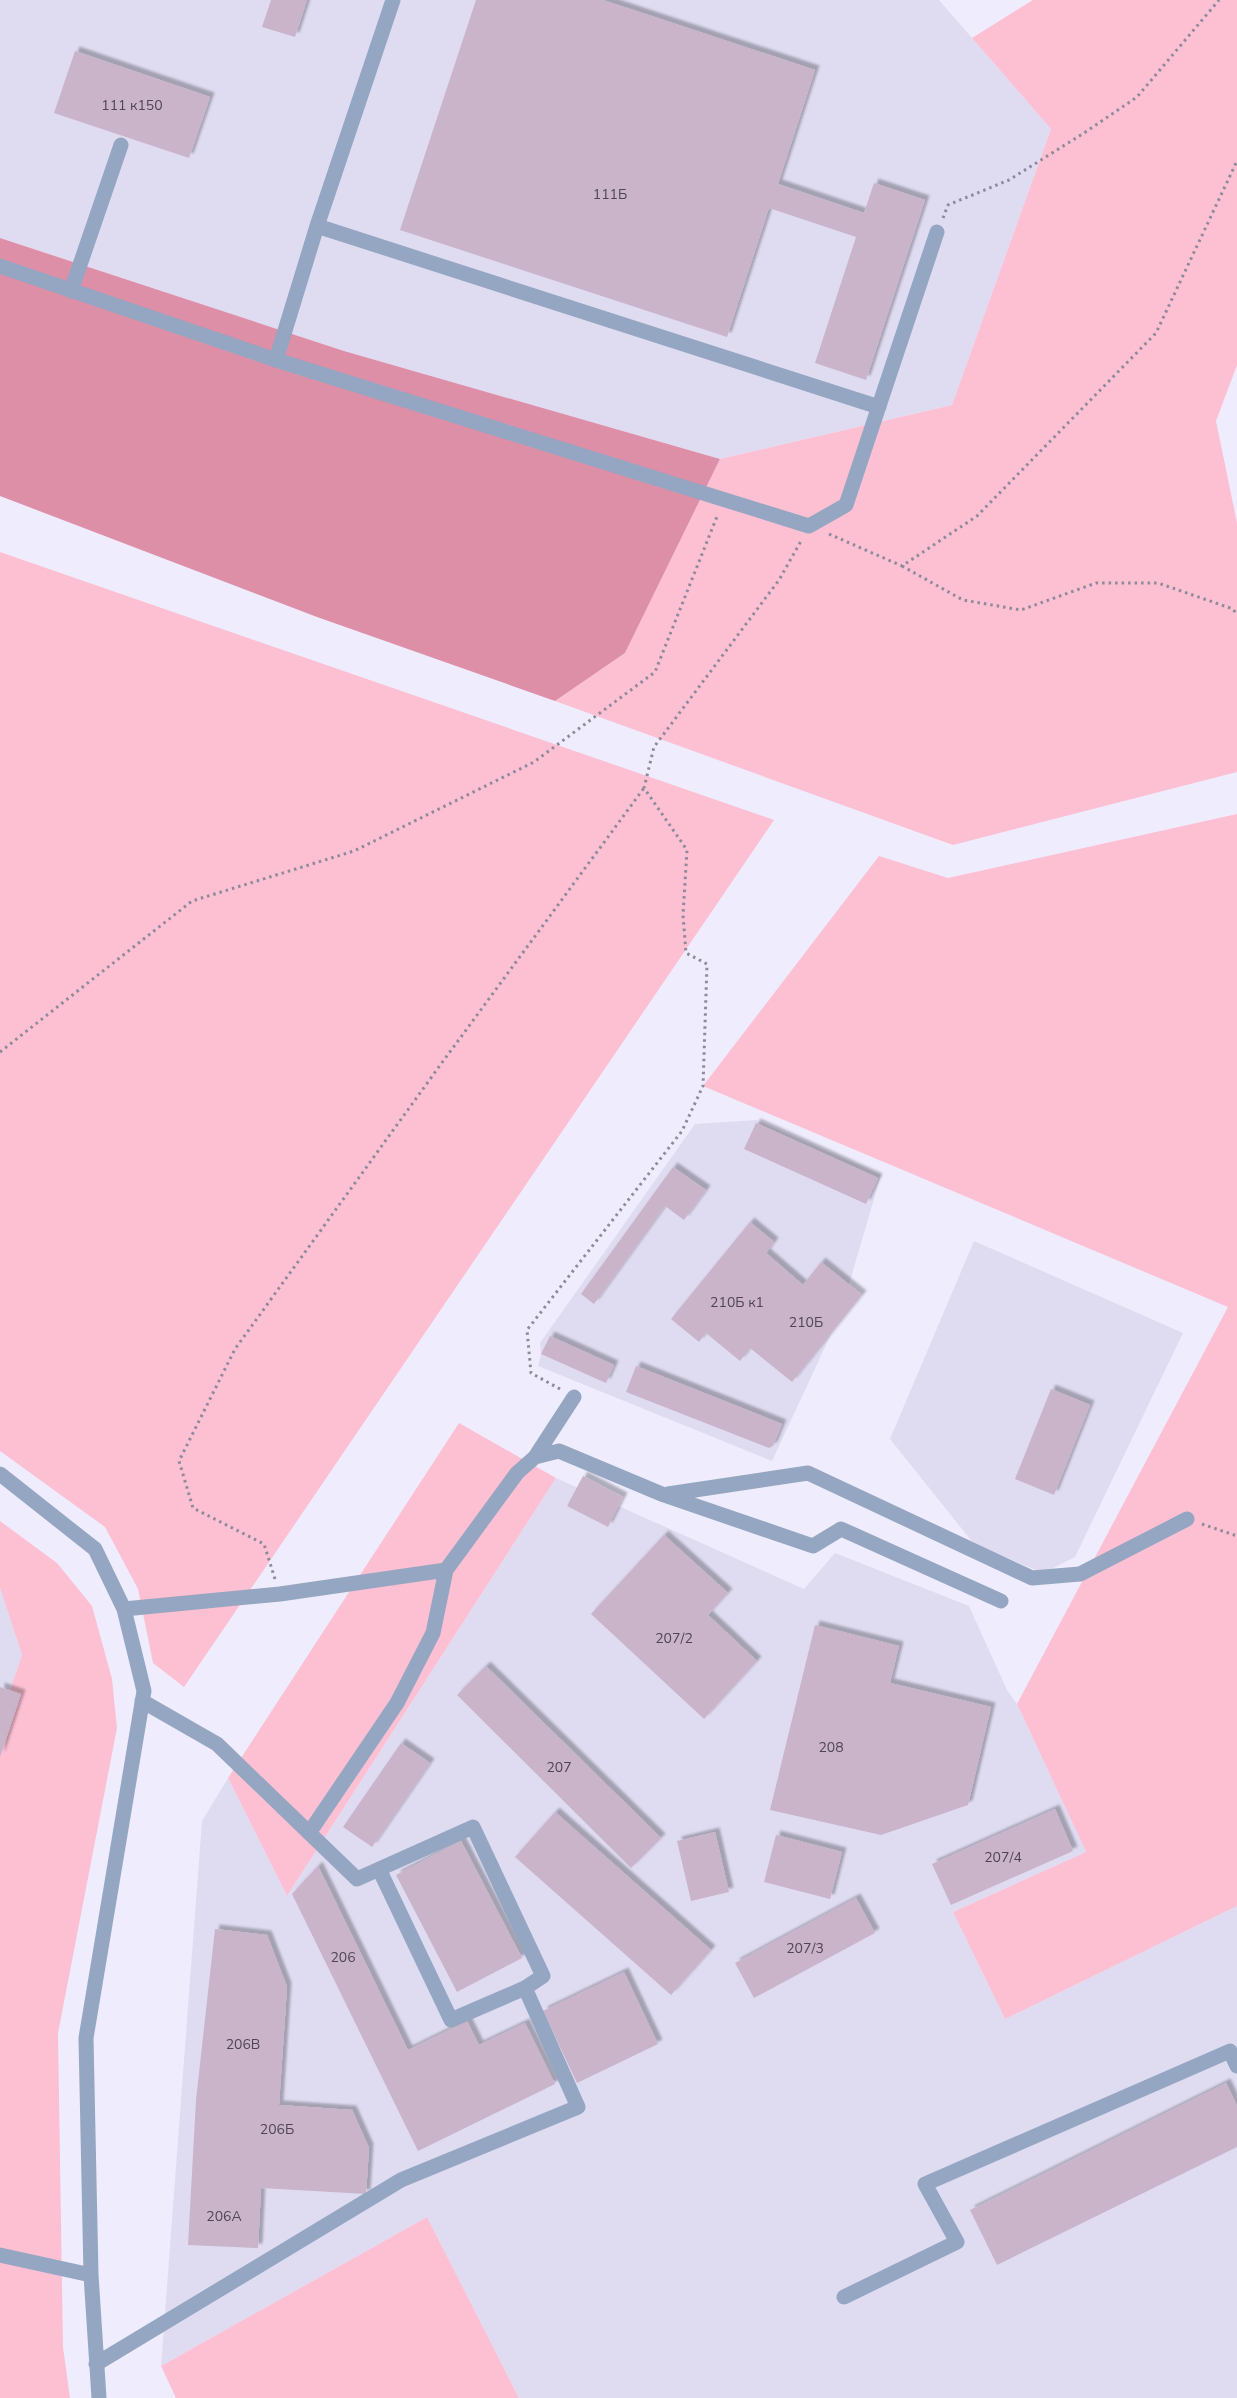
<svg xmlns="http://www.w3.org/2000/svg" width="1237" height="2398" viewBox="0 0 1237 2398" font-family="'Nunito Sans',sans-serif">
<defs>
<filter id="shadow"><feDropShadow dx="4.5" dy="-4.5" stdDeviation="1" flood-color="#0004"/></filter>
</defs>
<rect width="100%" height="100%" fill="#efecfe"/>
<!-- built -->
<path fill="#dfdcf2" d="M0,0h939l112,129 -99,276 -232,54 -376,-108 -344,-113z
M756,1120l125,55 -41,140 -68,146 -234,-95 3,-12 -1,-11 155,-219z
M974,1241l209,92 -108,224 -32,16 -69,-29 -84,-105z
M556,1478l248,111 31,-36 134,53 38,84 10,14 69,148 -133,60 52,107 232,-113v492h-718l-92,-181 -266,149 41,-545 26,-43 59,118z
M0,1588l22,67 -22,65z"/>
<!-- green -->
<path fill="#fcc0d2" d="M1033,0h204v365l-21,56 21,102v249l-284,73 -398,-144 70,-48 95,-194 232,-54 99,-276 -79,-91z
M0,552l774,268 -590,867 -31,-24 -15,-74 -33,-62 -105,-76z
M1237,814v1092l-232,113 -52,-107 133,-60 -69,-148 211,-397 -525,-221 176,-230 69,22z
M459,1423l97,55 -269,418 -59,-118z
M0,1521l57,42 35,43 20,73 5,49 -59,305 5,314 7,51h-70v-678l22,-65 -22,-67z
M427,2217l92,181h-343l-15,-32z"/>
<!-- forest -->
<path fill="#dd8fa8" d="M0,238l344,113 376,108 -95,194 -70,48 -238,-84 -317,-121z"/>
<!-- building -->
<path fill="#cab4ca" filter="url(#shadow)" d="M271,0h36l-12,37 -33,-10z
M476,0h127l212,70 -37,114 86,29 10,-30 51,17 -59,180 -51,-17 41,-126 -87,-29 -42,129 -327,-107z
M75,51l135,46 -21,61 -135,-45z
M756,1123l122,55 -12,26 -122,-55z
M673,1167l33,23 -22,30 -19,-14 -71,98 -13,-10z
M750,1222l24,20 -8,11 37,32 18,-23 41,33 -70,87 -42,-34 -10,13 -34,-28 -7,9 -28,-23z
M550,1336l64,29 -8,18 -65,-29z
M636,1366l146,58 -9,22 -4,2 -143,-56z
M1051,1389l39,16 -36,90 -39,-16z
M583,1476l40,21 -15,30 -41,-21z
M664,1535l64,58 -20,22 49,46 -53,58 -113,-105z
M815,1625l84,21 -9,37 101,24 -23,98 -87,30 -111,-25z
M486,1666l175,172 -30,30 -174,-173z
M0,1687l21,7 -21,63z
M401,1743l29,20 -58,84 -29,-20z
M1055,1809l18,42 -122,54 -19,-41z
M555,1812l156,138 -40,45 -156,-138z
M715,1832l14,60 -38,9 -14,-60z
M776,1835l66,17 -12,47 -66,-17z
M461,1841l61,117 -65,34 -61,-117z
M318,1866l90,184 59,-29 12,24 46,-22 30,61 -137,67 -126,-257z
M856,1898l19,35 -121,65 -19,-35z
M215,1929l52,6 20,52 -8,118 73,5 17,38 -3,46 -105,-6 -3,60 -70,-3 8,-145z
M624,1972l34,72 -81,39 -34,-72z
M1226,2083l11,23v41l-240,118 -27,-55z"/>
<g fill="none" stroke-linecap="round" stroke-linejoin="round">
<!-- path -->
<path stroke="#8d8a99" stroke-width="3" stroke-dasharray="2.5 4" stroke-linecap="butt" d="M943,218l5,-13 61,-25 75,-47 53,-36 82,-97
M829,534l73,32 75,-50 179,-183 81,-172
M902,566l61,34 58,10 75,-27h62l75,26 4,6
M0,1052l192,-151 162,-50 180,-89 121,-90 63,-158
M560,1389l-29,-16 -4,-43 155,-199 21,-45 4,-122 -21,-11 -3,-38 4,-65 -43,-62 10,-41 125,-167 22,-39
M1202,1524l35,12
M275,1579l-11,-35 -71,-36 -14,-47 56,-112 206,-285 203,-276"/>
<!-- minor -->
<path stroke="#94a6c1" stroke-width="15" d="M317,226l76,-226
M0,266l276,94 533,166 37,-21 91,-273
M71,291l50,-146
M276,360l41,-134 562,181
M535,1457l39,-60
M0,1474l95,75 29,60 20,82 -58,347 5,237 8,123
M668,1494l140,-21 224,105 48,-4 107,-55
M124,1609l156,-15 166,-24 71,-97 18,-16 24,-6 105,44 149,51 28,-17 160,72
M309,1833l88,-130 36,-70 13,-63
M379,1869l72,151 74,-32
M0,2255l91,20
M844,2297l113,-55 -32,-58 305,-133 7,15
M96,2364l305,-184 177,-73 -53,-119 18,-12 -70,-149 -116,52 -140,-135 -75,-43"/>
</g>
<g text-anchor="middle" stroke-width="4" stroke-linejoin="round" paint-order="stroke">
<!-- number labels -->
<g font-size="14" fill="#4e4654">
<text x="132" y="110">111 к150</text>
<text x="610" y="199">111Б</text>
<text x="737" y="1307">210Б к1</text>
<text x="806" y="1327">210Б</text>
<text x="674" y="1643">207/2</text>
<text x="831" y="1752">208</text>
<text x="559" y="1772">207</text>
<text x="1003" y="1862">207/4</text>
<text x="805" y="1953">207/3</text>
<text x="343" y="1962">206</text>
<text x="243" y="2049">206В</text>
<text x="277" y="2134">206Б</text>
<text x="224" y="2221">206А</text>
</g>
</g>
</svg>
